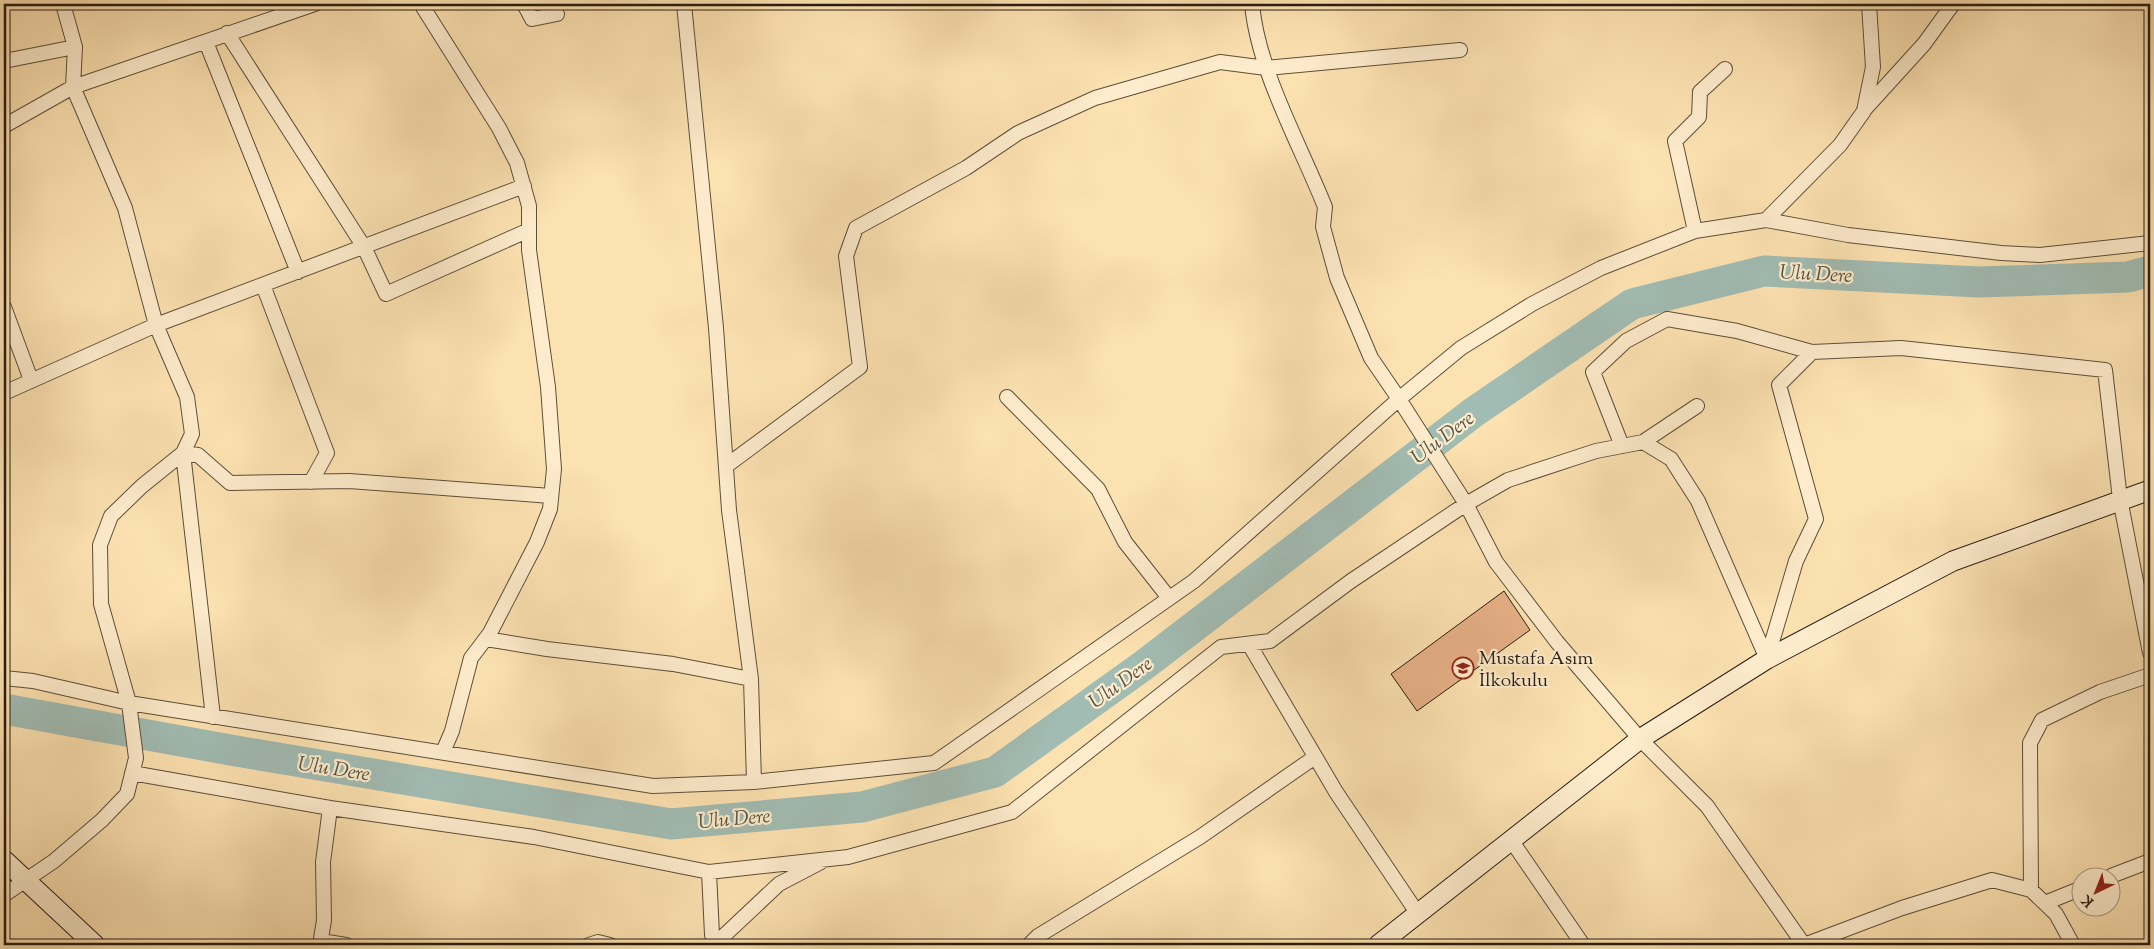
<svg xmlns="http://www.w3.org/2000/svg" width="2154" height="949" viewBox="0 0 2154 949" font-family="'Sorts Mill Goudy',serif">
<rect width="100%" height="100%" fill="#fde2b1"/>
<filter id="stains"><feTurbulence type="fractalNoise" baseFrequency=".004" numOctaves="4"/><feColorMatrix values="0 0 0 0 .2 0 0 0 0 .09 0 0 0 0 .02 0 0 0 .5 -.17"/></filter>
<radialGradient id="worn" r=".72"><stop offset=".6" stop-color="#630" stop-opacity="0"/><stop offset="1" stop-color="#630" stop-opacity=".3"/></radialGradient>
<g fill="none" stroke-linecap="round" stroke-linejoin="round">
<!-- river -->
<path stroke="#a1bcb3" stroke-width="31" d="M4,709l232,42 435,73 191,-17 133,-35 149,-107 330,-253 158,-108 132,-33 215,11 149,-5 22,-6"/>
</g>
<!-- building -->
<path fill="#e8b188" stroke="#281c13" d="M1504,591l26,39 -113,81 -26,-37z"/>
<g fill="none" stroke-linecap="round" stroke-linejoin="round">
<!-- minor casing -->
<g stroke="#5d4e3a" stroke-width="16">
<path id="minor" d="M421,4l78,124 18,35 12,43v44l19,137 6,82 -4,40 -13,33 -47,91 -19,25 -19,73 -9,21
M524,4l8,15 25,-5
M684,4l32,324 13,182 22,169
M1252,4c6,67 48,140 73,203l-2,20 14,51 34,80 28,41 62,-51 71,-44 69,-36 94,-37 71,-11 82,15 153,18 39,2 110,-12
M227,33l137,214 22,47 143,-64
M206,42l92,230
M4,61l71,-14
M1864,110l60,-66 29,-40
M4,126l69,-39 242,-83
M1766,220l74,-75 24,-34 9,-44 -4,-63
M1695,231l-20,-90 24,-24 1,-25 25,-23
M263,285l64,168 -16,29
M4,307l27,73
M4,393l152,-68 368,-139
M1007,397l91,92 27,53 44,56
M1643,442l54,-36
M1622,446l-29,-74 33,-31 41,-22 70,12 75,21
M726,466l134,-99 -14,-111 10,-28 110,-60 52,-35 77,-35 125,-36 46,6 194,-18
M486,639l61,10 126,15 78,15 3,103
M1249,644l87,148 82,122
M1767,659l29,-98 20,-42 -37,-134 33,-33 89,-4 204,22 15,129 30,154
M4,678l29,3 96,22 524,83 101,-4 180,-19 260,-182 205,-182 67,105 42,-24 88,-29 47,-9 28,17 27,42 69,158
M213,717l-30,-264 15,2 32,28 119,-2 202,15
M132,773l198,35 204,29 175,35
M1511,840l72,105
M2111,876l39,-15
M2031,890l-1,-147 12,-23 58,-28 50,-17
M4,895l50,-34 48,-41 25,-26 9,-36 -7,-55 -28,-99 -1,-59 11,-29 31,-30 41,-33 9,-19 -5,-37 -31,-72 -31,-117 -52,-121 2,-40 -12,-43
M2045,903l37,-15
M321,941l25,4
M320,945l4,-25 -1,-58 7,-54
M589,945l9,-3 12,3
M714,945l65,-61 42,-22
M716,945l-4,-10 -3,-63 139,-15 164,-45 209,-165 49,-6 81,-60 115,-77 30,58 61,80 83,97 67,67 97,139 98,-37 90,-28 39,10 25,24 17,31
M1029,945l9,-9 162,-99 115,-80"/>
</g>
<!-- secondary casing -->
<g stroke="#281c13" stroke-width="21">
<path id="secondary" d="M4,860l91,85
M1378,945l262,-206 127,-80 186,-98 197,-71"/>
</g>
<!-- minor -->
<use href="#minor" stroke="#feeccc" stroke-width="14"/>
<!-- secondary -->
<use href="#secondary" stroke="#feeccc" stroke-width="19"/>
</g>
<!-- icons -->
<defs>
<g id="school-ring" transform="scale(1.125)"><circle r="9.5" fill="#feeccc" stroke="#8f2418" stroke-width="1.5"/><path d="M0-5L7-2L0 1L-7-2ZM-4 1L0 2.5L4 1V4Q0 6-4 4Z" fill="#8f2418"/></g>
</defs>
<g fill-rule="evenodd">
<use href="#school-ring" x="1463" y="668"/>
</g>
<g text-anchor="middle" stroke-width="4.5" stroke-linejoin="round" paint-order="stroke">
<!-- poi labels -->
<g font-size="19" fill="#281c13" stroke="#feeccc" text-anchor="start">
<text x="1479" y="664">Mustafa Asım<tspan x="1479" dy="22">İlkokulu</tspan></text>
</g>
<!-- water labels -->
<g font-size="20" font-style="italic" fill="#52544b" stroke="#feeccc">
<text transform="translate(1816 273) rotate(3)" y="7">Ulu Dere</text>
<text transform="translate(1442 437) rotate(-37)" y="7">Ulu Dere</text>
<text transform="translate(1120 682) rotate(-36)" y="7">Ulu Dere</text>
<text transform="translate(334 768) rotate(9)" y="7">Ulu Dere</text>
<text transform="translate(734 818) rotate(-5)" y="7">Ulu Dere</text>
</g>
</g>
<!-- margin -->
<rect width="2154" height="949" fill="none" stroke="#fde2b1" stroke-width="20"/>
<rect x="5" y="5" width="2144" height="939" fill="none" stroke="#281c13" stroke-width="2.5"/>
<rect x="10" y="10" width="2134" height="929" fill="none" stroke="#281c13"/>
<!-- north arrow -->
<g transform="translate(2096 892) rotate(223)"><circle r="24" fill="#feeccc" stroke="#a89982"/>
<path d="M0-4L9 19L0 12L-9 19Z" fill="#8f2418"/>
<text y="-8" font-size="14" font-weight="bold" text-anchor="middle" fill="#281c13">K</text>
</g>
<rect width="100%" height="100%" filter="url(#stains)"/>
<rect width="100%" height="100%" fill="url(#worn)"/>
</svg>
